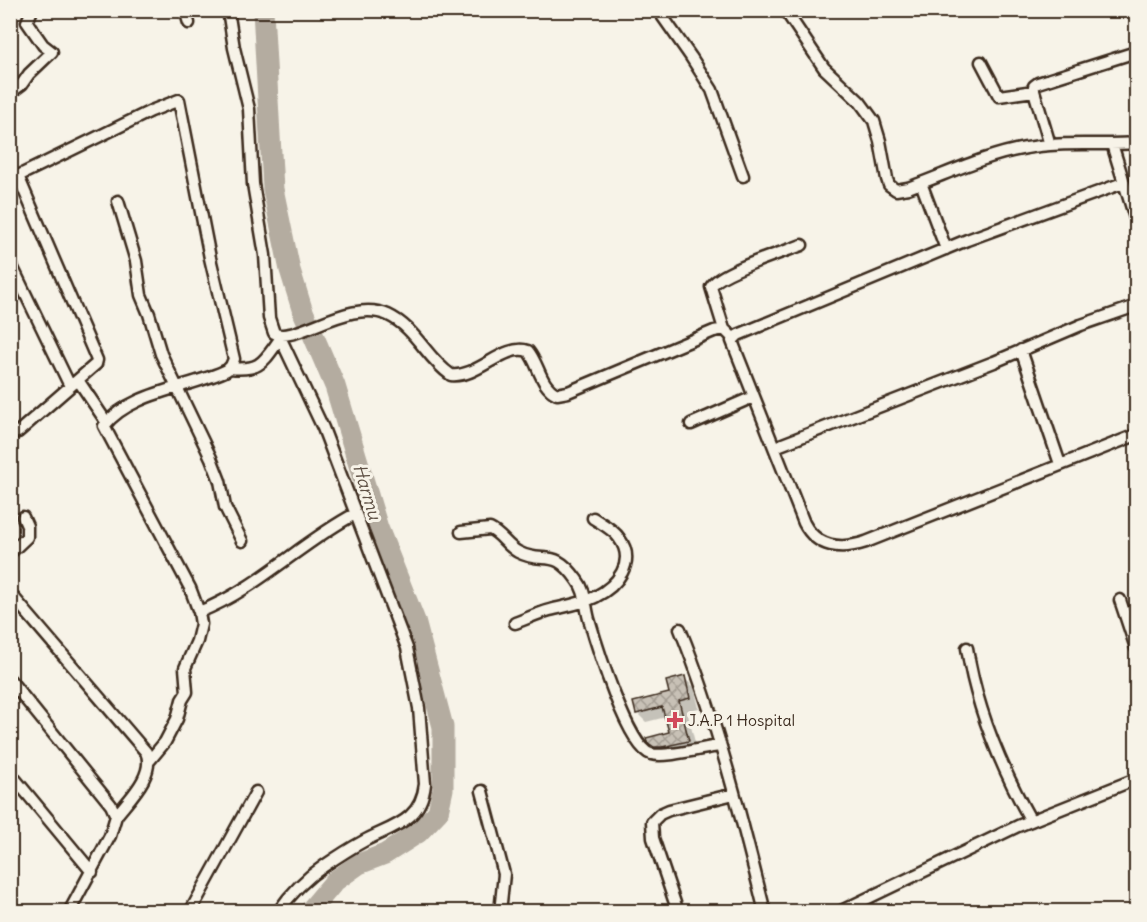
<svg xmlns="http://www.w3.org/2000/svg" width="1147" height="922" viewBox="0 0 1147 922" font-family="Delius,sans-serif">
<defs>
<pattern id="building-cross-hatch" width="8" height="8" patternUnits="userSpaceOnUse" patternTransform="scale(1.5)"><rect width="8" height="8" fill="#c8c1b6"/><path d="M0 0l8 8M0 8l8-8" fill="none" stroke="#a49d93"/></pattern>
</defs>
<rect width="100%" height="100%" fill="#f7f3e8"/>
<filter id="ink" filterUnits="userSpaceOnUse"><feTurbulence type="fractalNoise" baseFrequency=".0167" numOctaves="2"/><feDisplacementMap in="SourceGraphic" scale="12" xChannelSelector="R" yChannelSelector="G"/><feConvolveMatrix kernelMatrix="1 2 1 2 8 2 1 2 1" color-interpolation-filters="sRGB"/></filter>
<g filter="url(#ink)">
<!-- shadow -->
<path fill="#0003" d="M684,678l10,9 5,21 -12,3 10,39h-39l-10,-9 22,-8 -4,-16 -20,5 -9,-9 34,-19z"/>
<g fill="none" stroke-linecap="round" stroke-linejoin="round">
<!-- river -->
<path stroke="#b4aca0" stroke-width="21" d="M263,10l10,179 17,81 12,39 33,77 43,142 37,93 28,106v62l-5,23 -20,21 -33,21 -26,10 -24,17 -26,31"/>
</g>
<!-- building -->
<path fill="url(#building-cross-hatch)" stroke="#3b2a1e" stroke-width="1.5" d="M685,676l5,22 -11,3 10,40 -27,6h-8l-7,-5 -1,-4 23,-6 -7,-25 -26,7 -3,-12 36,-9 -3,-12z"/>
<g fill="none" stroke-linecap="round" stroke-linejoin="round">
<!-- minor casing -->
<g stroke="#3b2a1e" stroke-width="15">
<path id="minor" d="M185,10l4,13
M228,10l6,38 15,61 4,75 12,71 4,63 5,15c21,12 75,-36 114,-18 28,13 38,43 63,60 27,3 53,-32 77,-24 11,13 12,35 29,43l11,-2 146,-61 10,-2 9,9
M658,10l33,47 21,33 31,86
M785,10l39,58 36,34 14,19 6,20 7,38 2,6 7,5 12,-2c39,-14 77,-33 118,-40 36,-7 74,-2 110,-5
M981,62l18,34 35,-5
M10,93l12,-9 7,-10 23,-22 -9,-7 -16,-23 5,-12
M1112,144l24,77
M1050,145l-16,-54v-5l4,-3 98,-31
M18,176l133,-65 28,-11 31,158 24,101 -3,7 -4,4c-37,18 -97,22 -123,56l86,162 9,24 2,12 -4,17 -12,27 2,24 -5,8 -5,19 -12,23 -15,18
M10,179l8,-3 79,184 -1,4 -78,68 -8,2
M921,183l25,66
M1123,183l-156,57 -229,95 -6,6 72,182c13,25 37,27 62,19l270,-107
M118,201l18,60 5,34 8,19 12,40 50,104 9,23 5,26 17,34
M10,262l60,124
M724,329l-13,-42c7,-15 73,-35 91,-42
M1021,350l39,114
M230,368c31,3 33,-6 50,-29
M78,380l29,43
M691,424l62,-27
M775,447l219,-85 87,-37 55,-19
M461,532l29,-3c11,5 17,17 28,23 27,14 35,-6 59,28 9,11 8,25 12,39 7,24 39,129 62,135 14,4 52,-6 68,-8
M10,553l17,-16v-11l-4,-9
M10,593l136,159c10,22 -17,47 -30,64
M1120,600l16,48
M199,612c60,-24 101,-69 156,-98
M515,623c11,-4 23,-10 35,-13 15,-4 31,-6 45,-13 22,-11 42,-35 24,-59 -6,-9 -17,-14 -26,-20
M680,629c37,91 61,187 85,283
M967,648c9,59 35,121 64,173
M10,680l101,125 5,11 -6,20 -41,76
M10,773l82,99
M482,791l22,83 -4,38
M190,912l66,-120
M278,912c13,-19 28,-34 46,-46 13,-9 27,-18 40,-25 28,-15 57,-19 61,-57l-6,-76 -12,-60 -84,-220 -44,-93
M678,912l-25,-74 -1,-16 8,-8 9,-4 65,-16
M839,912l179,-86 118,-47"/>
</g>
<!-- minor -->
<use href="#minor" stroke="#f7f3e8" stroke-width="10"/>
</g>
</g>
<!-- markers -->
<path fill="#d1495b" stroke="#f7f3e8" stroke-width="2" d="M672 711h6v6h6v6h-6v6h-6v-6h-6v-6h6z"/>
<g text-anchor="middle" stroke-width="6" stroke-linejoin="round" paint-order="stroke">
<!-- poi labels -->
<g font-size="16" fill="#3b2a1e" stroke="#f7f3e8" text-anchor="start">
<text x="688" y="726">J.A.P 1 Hospital</text>
</g>
<!-- water labels -->
<g font-size="18" font-style="italic" fill="#5f5145" stroke="#f7f3e8">
<text transform="translate(367 492) rotate(73)" y="6">Harmu</text>
</g>
</g>
<!-- margin -->
<rect width="1147" height="922" fill="none" stroke="#f7f3e8" stroke-width="36"/>
<rect x="18" y="18" width="1111" height="886" fill="none" stroke="#3b2a1e" stroke-width="2" filter="url(#ink)"/>
</svg>
